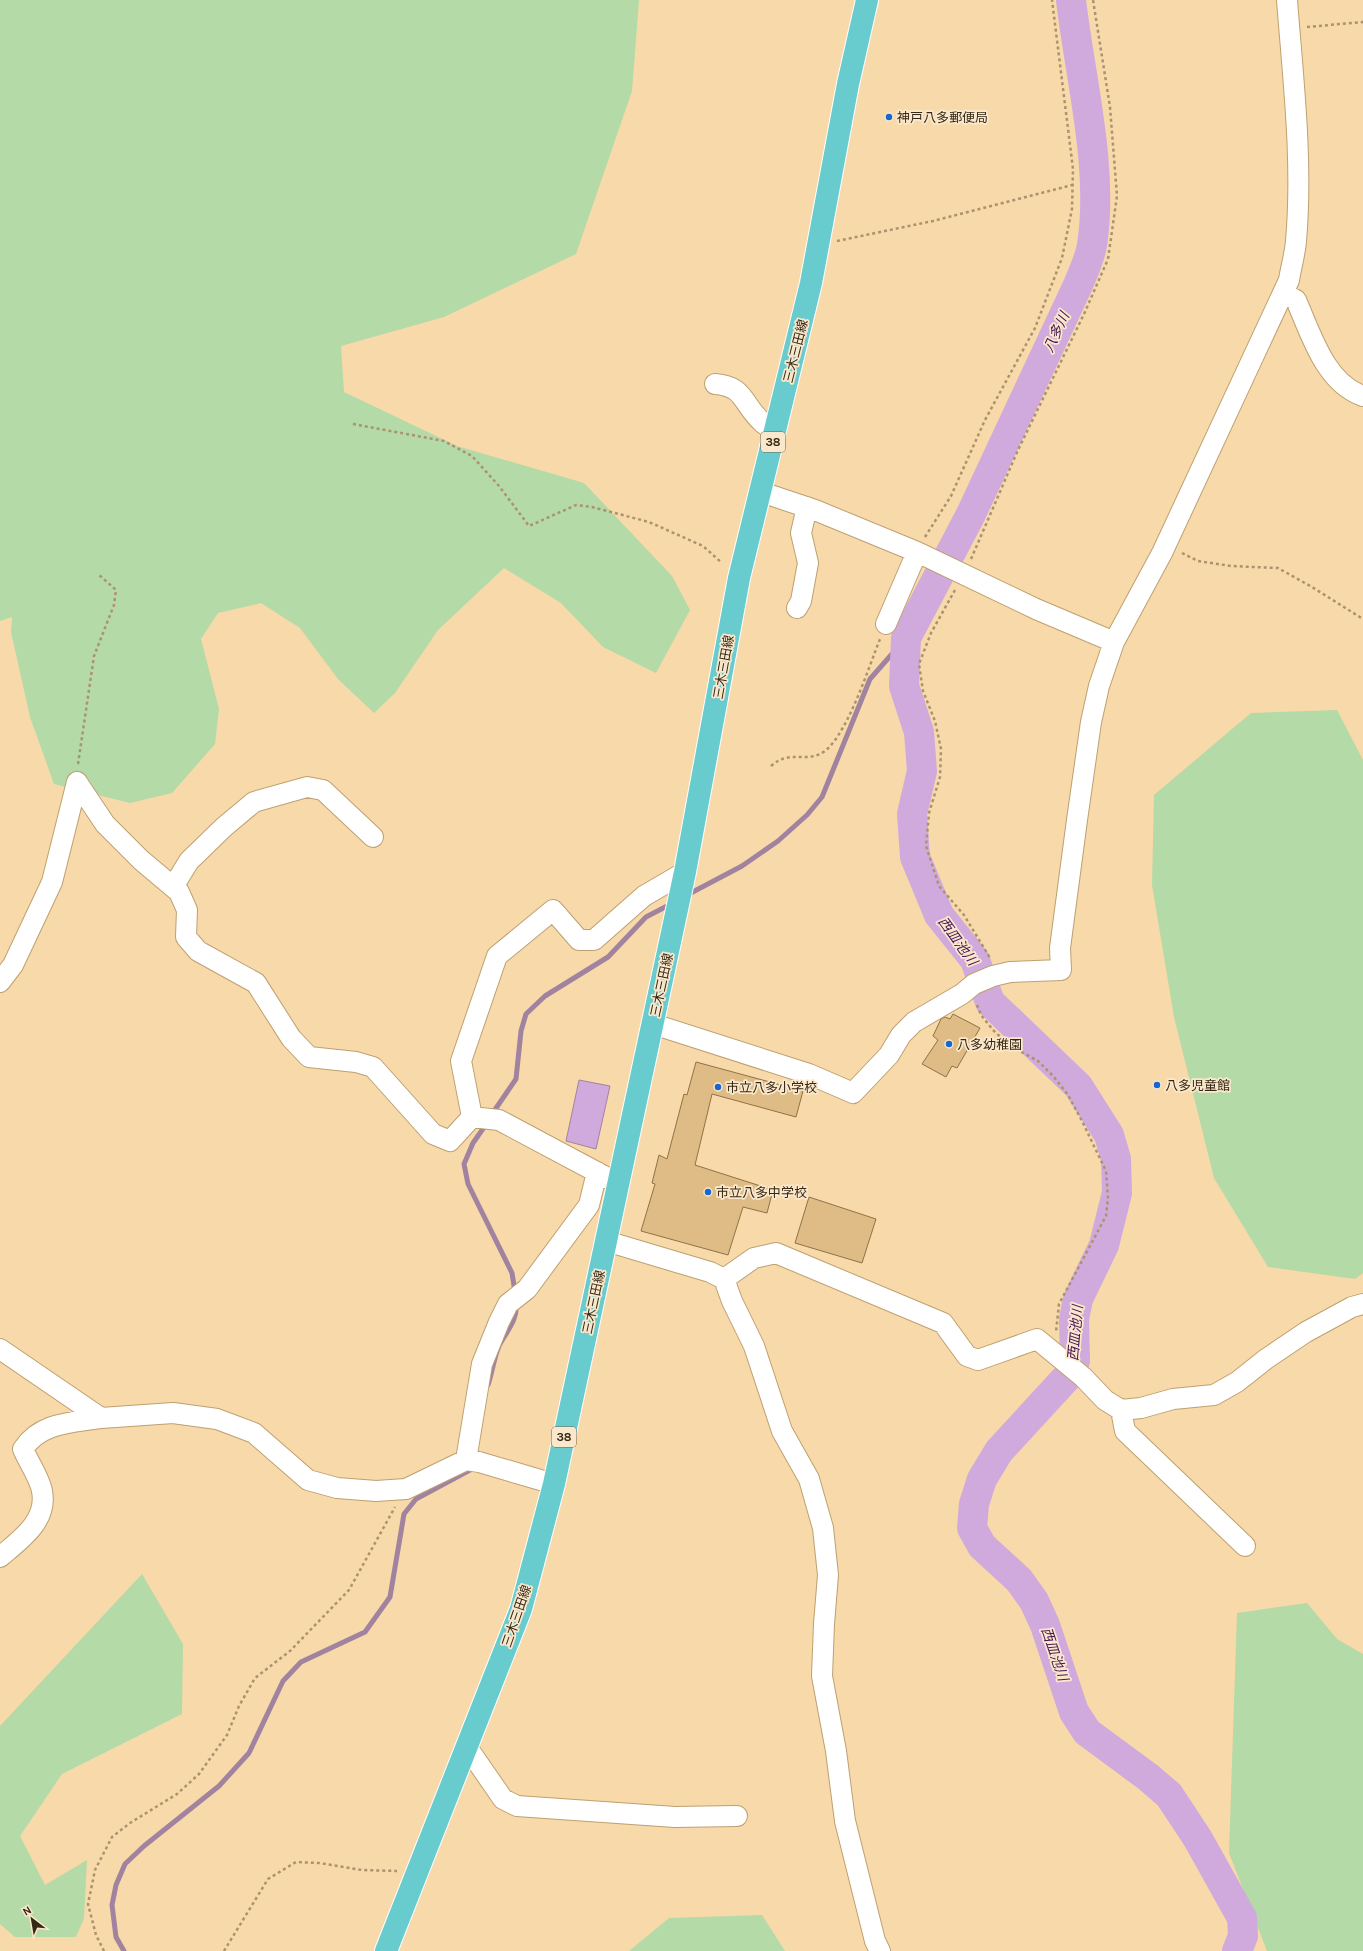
<svg xmlns="http://www.w3.org/2000/svg" width="1363" height="1951" viewBox="0 0 1363 1951" font-family="Karla,'Noto Sans JP',sans-serif">
<rect width="100%" height="100%" fill="#f8d9a9"/>
<!-- green -->
<path fill="#b3daa7" d="M0,0h639l-7,91 -56,163 -132,63 -103,29 3,46 113,54 127,37 88,93 18,34 -34,63 -53,-26 -42,-44 -57,-35 -66,62 -43,63 -21,20 -36,-34 -38,-51 -39,-25 -43,10 -17,26 18,70 -4,35 -43,49 -42,10 -76,-19 -24,-67 -19,-85 1,-15 -12,4z
M1337,710l26,50v513l-8,6 -87,-12 -54,-89 -40,-161 -22,-132 2,-90 97,-82z
M142,1574l41,70 -1,70 -120,60 -42,62 25,49 42,-25 -3,58 -8,19h-61l-15,-13v-198z
M1307,1603l30,36 26,15v297h-96l-38,-98 8,-240z
M762,1915l23,36h-156l40,-33z"/>
<!-- water -->
<path fill="#d0aadc" stroke="#a183a0" d="M579,1080l31,6 -14,63 -30,-8z"/>
<g fill="none" stroke-linecap="round" stroke-linejoin="round">
<!-- stream -->
<path stroke="#a183a0" stroke-width="5" d="M687,895l55,-29 36,-25 29,-26 15,-18 48,-118 36,-41
M492,1114l24,-35 5,-48 5,-17 19,-18 63,-39 38,-40 25,-13
M487,1123l-14,20 -9,21 4,20 44,89 3,19
M488,1385c4,-12 6,-27 11,-39 7,-14 19,-26 17,-42
M124,1951l-8,-14 -4,-32 4,-20 9,-21 19,-18 75,-60 30,-33 34,-72 18,-19 64,-30 25,-35 14,-83 12,-15 54,-29 2,-4"/>
<!-- river -->
<path stroke="#d0aadc" stroke-width="30" d="M1071,0c9,78 33,167 21,245 -2,13 -9,28 -14,40l-107,229 -65,124 -2,48 15,46 3,39 -10,43 3,43 24,58 36,45 15,42 88,84 31,49 7,24 1,34 -13,52 -26,54 -4,20 1,42 -7,15 -69,75 -17,28 -8,25 -2,24 10,18 37,34 15,21 11,24 29,87 13,20 61,45 21,18 29,44 44,79 1,18 -6,15"/>
</g>
<!-- building -->
<path fill="#dfbc85" stroke="#8f7245" d="M953,1014l27,14 -23,40 -5,-2 -6,11 -24,-13 16,-24 -5,-4 8,-17 4,-2 5,2z
M696,1062l107,29 -7,26 -84,-23 -17,71 78,25 -6,23 -24,-6 -15,48 -87,-24 14,-47 -3,-1 7,-28 8,4 17,-65 3,1z
M809,1197l67,22 -14,44 -67,-20z"/>
<g fill="none" stroke-linecap="round" stroke-linejoin="round">
<!-- minor casing -->
<g stroke="#bea071" stroke-width="22">
<path id="minor" d="M1283,293l13,7c15,34 29,83 67,96
M715,384c30,2 27,20 47,38 3,4 9,5 14,8
M761,492l54,18 102,42 119,57 78,33
M797,608l4,-7 7,-38 -7,-30 6,-26
M886,624l31,-72
M77,782l28,42 36,36 38,32 8,18 -1,27 12,14 58,32 35,55 18,19 47,5 17,5 60,67 17,7 22,-24 27,3 120,64
M173,887l16,-26 35,-34 30,-25 53,-15 16,3 50,47
M0,982l13,-17 39,-83 25,-100
M653,1024l156,50 44,19 36,-38 12,-20 13,-13 48,-28 12,-10 19,-8 17,-4 51,-2 -1,-22 17,-128 14,-98 8,-36 15,-44 48,-89 127,-273c2,-13 6,-26 7,-39 7,-80 -3,-162 -9,-241
M472,1117l-11,-56 36,-105 56,-46 26,30h15l50,-44 41,-24
M606,1241l104,31 14,7 8,22 22,45 28,85 27,48 14,49 5,47 -4,49 -2,52 14,75 9,70 30,120 5,10
M724,1279l30,-21 22,-5 167,70 24,33 11,4 59,-21 46,38 22,23 16,10 20,-2 32,-9 41,-4 23,-13 29,-23 40,-27 46,-25 11,-3
M0,1349l101,69 72,-5 44,6 37,14 54,47 29,8 39,3 30,-2 60,-29 13,2 75,22
M1121,1410l4,21 120,115
M466,1460l16,-96 17,-42 9,-18 19,-15 62,-84 8,-33
M0,1557c20,-17 48,-36 42,-66 -2,-12 -14,-30 -19,-42 18,-27 48,-26 78,-31
M467,1747l36,52 14,7 158,11 62,-1"/>
</g>
<!-- major casing -->
<g stroke="#fff" stroke-width="24">
<path id="major" d="M386,1951l135,-342 33,-125 131,-612 54,-294 72,-295 37,-199 19,-84"/>
</g>
<!-- path -->
<path stroke="#ab936f" stroke-width="2.5" stroke-dasharray="3 3" stroke-linecap="butt" d="M1307,27l56,-5
M837,241l96,-20 139,-36
M353,424l91,17 28,15 27,30 30,40 47,-21 16,2 57,15 54,24 19,17
M925,537l26,-41 34,-76 50,-92 27,-70 10,-49 1,-40 -21,-169
M1182,553l16,8 33,5 47,2 34,19 51,32
M971,559l47,-109 66,-136 24,-55 9,-63 -7,-89 -17,-107
M955,590l-24,43 -12,31 4,27 12,30 6,28 -1,28 -11,36 -3,33 13,40 25,29 26,43
M78,764l16,-108 20,-51 2,-15 -18,-16
M771,766c18,-16 31,-4 49,-12 25,-11 49,-88 60,-115
M977,1005l4,10 12,15 16,15 29,16 16,16 14,18 14,26 24,50 2,27 -2,18 -47,88 -3,28
M104,1951l-8,-16 -8,-31 7,-34 17,-33 18,-14 47,-29 22,-20 28,-39 12,-29 16,-28 35,-27 59,-61 46,-83
M224,1951l44,-72 28,-17 23,1 43,7 35,1"/>
<!-- minor -->
<use href="#minor" stroke="#fff" stroke-width="20"/>
<!-- major -->
<use href="#major" stroke="#68ccce" stroke-width="22"/>
</g>
<!-- markers -->
<g fill="#1767d1" stroke="#fbe8cc" stroke-width="1.5">
<circle cx="889" cy="117" r="4"/>
<circle cx="949" cy="1044" r="4"/>
<circle cx="1157" cy="1085" r="4"/>
<circle cx="718" cy="1087" r="4"/>
<circle cx="708" cy="1192" r="4"/>
</g>
<g text-anchor="middle" stroke-width="3.5" stroke-linejoin="round" paint-order="stroke">
<!-- shield labels -->
<g fill="#fbe8cc" stroke="#70624c" stroke-width="1">
<rect x="761" y="432" width="24" height="20" rx="3"/>
<rect x="552" y="1427" width="24" height="20" rx="3"/>
</g>
<g font-size="12" font-weight="bold" fill="#342815">
<text x="773" y="446">38</text>
<text x="564" y="1441">38</text>
</g>
<!-- poi labels -->
<g font-size="13" fill="#342815" stroke="#fbe8cc" text-anchor="start">
<text x="897" y="122">神戸八多郵便局</text>
<text x="957" y="1049">八多幼稚園</text>
<text x="1165" y="1090">八多児童館</text>
<text x="726" y="1092">市立八多小学校</text>
<text x="716" y="1197">市立八多中学校</text>
</g>
<!-- street labels -->
<g font-size="13" fill="#342815" stroke="#fbe8cc">
<text transform="translate(795 351) rotate(-76)" y="5">三木三田線</text>
<text transform="translate(723 667) rotate(-80)" y="5">三木三田線</text>
<text transform="translate(661 985) rotate(-78)" y="5">三木三田線</text>
<text transform="translate(593 1302) rotate(-78)" y="5">三木三田線</text>
<text transform="translate(516 1616) rotate(-71)" y="5">三木三田線</text>
</g>
<!-- water labels -->
<g font-size="14" font-style="italic" fill="#441552" stroke="#fbe8cc">
<text transform="translate(1056 332) rotate(-65)" y="5">八多川</text>
<text transform="translate(958 941) rotate(54)" y="5">西皿池川</text>
<text transform="translate(1075 1333) rotate(-85)" y="5">西皿池川</text>
<text transform="translate(1055 1654) rotate(71)" y="5">西皿池川</text>
</g>
</g>
<!-- north arrow -->
<g transform="translate(32 1919) rotate(329)" stroke="#fbe8cc" stroke-width="3" paint-order="stroke">
<path d="M0-3L7 15L0 10L-7 15Z" fill="#342815"/>
<text y="-6" font-size="11" font-weight="bold" text-anchor="middle" fill="#342815">N</text>
</g>
</svg>
